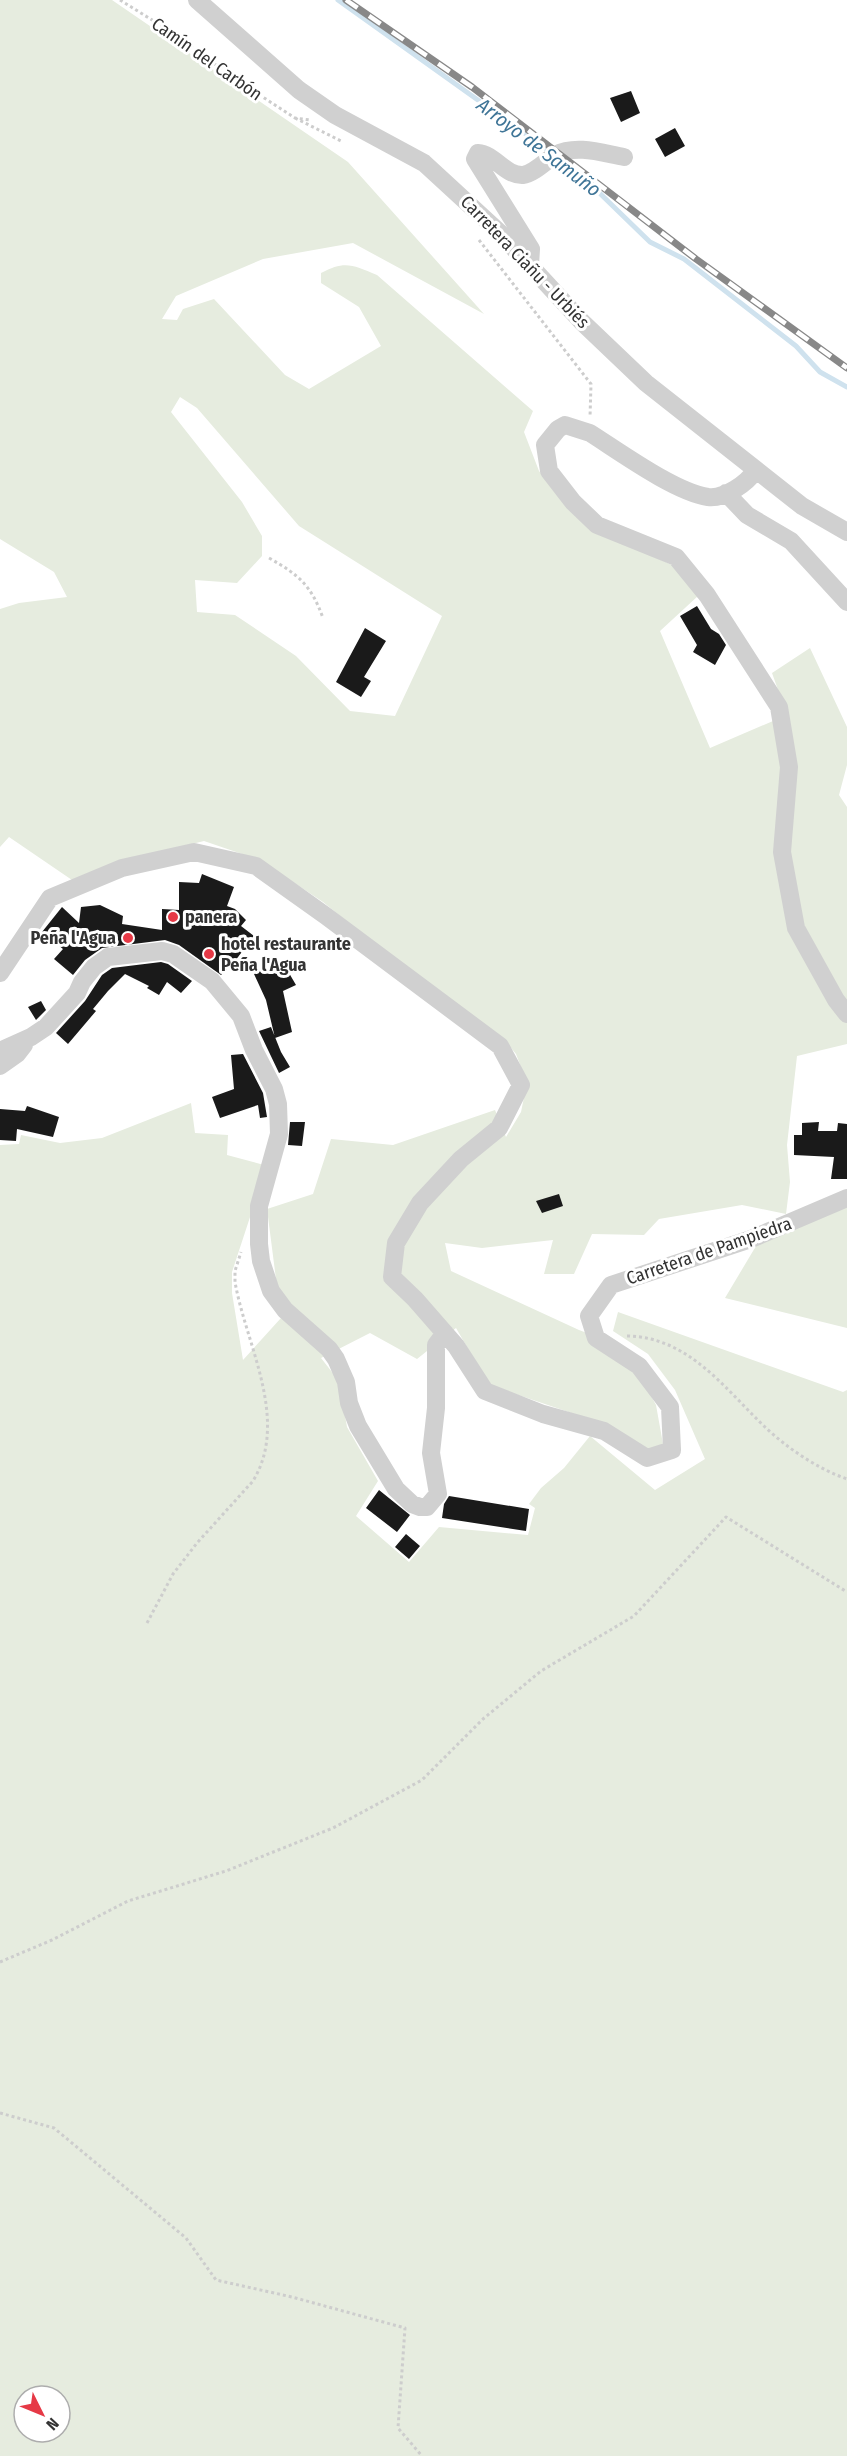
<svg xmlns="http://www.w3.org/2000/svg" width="847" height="2456" viewBox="0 0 847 2456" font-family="'Fira Sans Condensed',sans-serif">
<rect width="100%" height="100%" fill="#fff"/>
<!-- green -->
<path fill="#e6ecdf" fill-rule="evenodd" d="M0,0h112l236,162 136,152 -131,-71 -90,16 -87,37 -14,23 15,1 6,-11 31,-10 71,76 24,14 72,-43 -22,-39 -38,-24v-10c24,-13 32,-8 56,2l156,136 -9,21 15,39 51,56 82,38 26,31 -38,35 50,117 77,-33 -15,-42 38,-25 37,79v38l-8,30 8,12v237l-50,12 -10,89 3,37 -4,32 -44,-9 -83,14 -15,16 -52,-1 -18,40h-30l9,-34 -71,8 -37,-5 6,28 128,59 45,17 32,58 7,39 -15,6 -41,-25 -118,-40 -33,-57 -39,31 -47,-26 -49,25 18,23 8,46 31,54 -22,35 53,46 30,-35 89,8 7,-27 -6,-4 12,-16 23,-20 26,-32 65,54 50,-31 -30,-69 -27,-36 -35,-23 5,-19 225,80 4,-2v1066h-847v-1311l19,-1 2,-9 39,8 42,-5 89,-35 4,30 33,2 -1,20 37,10 -11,43 -21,64v21l11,67 38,-42 -14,-109 46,-15 18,-55 62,6 102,-35 11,27 15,-25 6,-29 -11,-29 -14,-17 -105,-75 -74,-60 -63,-42 -56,-19 -85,21 -47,18 -63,-43 -9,10v-238l19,-6 48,-6 -13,-25 -54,-33zM180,397l17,11 102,118 143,90 -47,100 -45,-5 -54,-55 -61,-41 -38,-3 -2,-32 42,3 25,-27v-20l-20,-34 -71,-90zM24,2396h36v36h-36z
M847,1206v122l-122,-30 31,-52z"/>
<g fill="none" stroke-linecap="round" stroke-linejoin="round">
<!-- stream -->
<path stroke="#cfe2ee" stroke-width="5" d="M338,0l214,153
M559,158l24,19 67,65 34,17 112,87 24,26 27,15"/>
</g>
<!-- building -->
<path fill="#1a1a1a" d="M631,91l9,22 -19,9 -11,-24z
M675,128l10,18 -20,11 -10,-18z
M697,606l14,23 8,5 7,11 -11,20 -22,-13 4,-7 -17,-29z
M365,628l21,13 -22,36 7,4 -10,16 -25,-15z
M202,874l32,13 -7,19 8,3 11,11 -5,6 13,10 -19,25 -14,14 -42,-30 -14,-5 -63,8 -17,12 -12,15 -19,-16 9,-10 -21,-17 20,-25 17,16 2,-16 19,-2 23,11 -1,8 40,6v-21l17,1v-28l20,1z
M161,962l7,2 24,17 -11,12 -14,-11 -8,13 -12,-7 2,-2 -24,-12 -17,17 -15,18 3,2 -28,33 -12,-11 29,-32 17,-26 10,-7z
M273,964l9,12 7,-3 7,12 -13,6 9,41 -17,6 -9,-38 -12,-26z
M41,1001l5,9 -10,10 -8,-13z
M271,1027l10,25 9,15 -11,6 -20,-42z
M243,1054l20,39 4,24 -7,1 -2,-13 -38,13 -8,-21 22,-8 -3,-34z
M27,1106l32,11 -6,20 -36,-8 -1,12 -16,-1v-31l25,2z
M290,1122h15l-3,24 -14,-1z
M819,1122l-1,9h19l1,-8 9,1v55h-16l3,-22 -40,-2v-20h8v-12z
M559,1194l4,12 -21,7 -6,-12z
M379,1490l31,25 -13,17 -31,-24z
M449,1496l80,13 -3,22 -84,-13 2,-14z
M406,1534l14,12 -11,13 -14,-12z"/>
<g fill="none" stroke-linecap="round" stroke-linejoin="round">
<!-- path -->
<path stroke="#cdcdcd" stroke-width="3" stroke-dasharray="3 3" stroke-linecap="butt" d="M120,0l53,33 62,46 60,39 15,2
M295,118l46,23
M479,240l112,144 -1,33
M269,558c30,17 42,27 54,60
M627,1336c62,1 98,53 138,91 22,21 53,42 82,52
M147,1623l26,-49 24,-31 56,-62c37,-61 -7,-136 -18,-199v-11l6,-19
M0,1962l52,-22 76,-39 98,-30 107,-43 89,-48 61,-61 58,-48 93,-55 92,-99 121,75
M0,2113l54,15 132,110 30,42 76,17 113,31 -7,100 24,28"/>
<!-- minor -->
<path stroke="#d0d0d0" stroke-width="18" d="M197,0l102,90 36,25 89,48 75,69 83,90 64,61 156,123 45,26
M530,265l1,-16 -56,-90 3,-6c17,1 27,23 45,22 10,-1 23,-14 32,-20 21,-11 47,-2 69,2
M755,471c-8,12 -30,28 -47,26 -33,-5 -88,-45 -118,-64l-25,-8 -7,4 -13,16 4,26 24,31 24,23 79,32 31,38 72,112 10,60 -7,85 14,76 40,72 11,14
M726,493l21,22 44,26 56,61
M0,973l50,-75 72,-30 72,-16 62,14 70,50 174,130 21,39 -22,43 -38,31 -41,44 -24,40 -4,34 23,22 41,47 29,45 58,23 61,17 43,27 25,-8 -2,-43 -31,-41 -43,-28 -7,-22 22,-31 140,-46 96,-41
M0,1051l31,-14 15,-10 31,-34 5,-11 12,-15 14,-10 54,-6 11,3 39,27 29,35 13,34 20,39 4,15 1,30 -20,72v38l2,17 10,30 14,19 44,39 7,10 10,23 3,21 9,23 38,63 16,15 8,3h7l11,-13 -7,-41 5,-45v-63l9,-12
M0,1066l17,-12 7,-9"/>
<!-- rail casing -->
<g stroke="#888" stroke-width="7">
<path id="rail" d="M346,0l126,87 224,172 151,109"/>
</g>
<!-- rail -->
<use href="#rail" stroke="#fff" stroke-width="4.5" stroke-dasharray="14" stroke-linecap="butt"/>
</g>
<!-- markers -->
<g fill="#e63946" stroke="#fff" stroke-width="2">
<circle cx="173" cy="917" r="6"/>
<circle cx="128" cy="938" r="6"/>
<circle cx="209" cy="954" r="6"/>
</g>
<g text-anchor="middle" stroke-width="6" stroke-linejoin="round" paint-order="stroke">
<!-- street labels -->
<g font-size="18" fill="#333" stroke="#fff">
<text transform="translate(207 59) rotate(35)" y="6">Camín del Carbón</text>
<text transform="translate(525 262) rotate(46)" y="6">Carretera Ciañu - Urbiés</text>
<text transform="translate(709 1251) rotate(-19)" y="6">Carretera de Pampiedra</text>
</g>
<!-- poi labels -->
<g font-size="18" font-weight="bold" fill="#333" stroke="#fff" text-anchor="start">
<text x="185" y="923">panera</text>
<text x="116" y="944" text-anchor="end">Peña l'Agua</text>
<text x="221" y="950">hotel restaurante<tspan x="221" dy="21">Peña l'Agua</tspan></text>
</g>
<!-- water labels -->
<g font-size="20" font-style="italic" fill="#3f7597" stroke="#fff">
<text transform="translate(539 147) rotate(37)" y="7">Arroyo de Samuño</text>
</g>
</g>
<!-- north arrow -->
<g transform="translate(42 2414) rotate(133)"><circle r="28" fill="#ffffff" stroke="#adadad" stroke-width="1.5"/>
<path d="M0-4.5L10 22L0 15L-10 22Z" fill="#e63946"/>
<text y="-9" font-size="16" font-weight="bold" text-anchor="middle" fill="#333333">N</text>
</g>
</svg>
